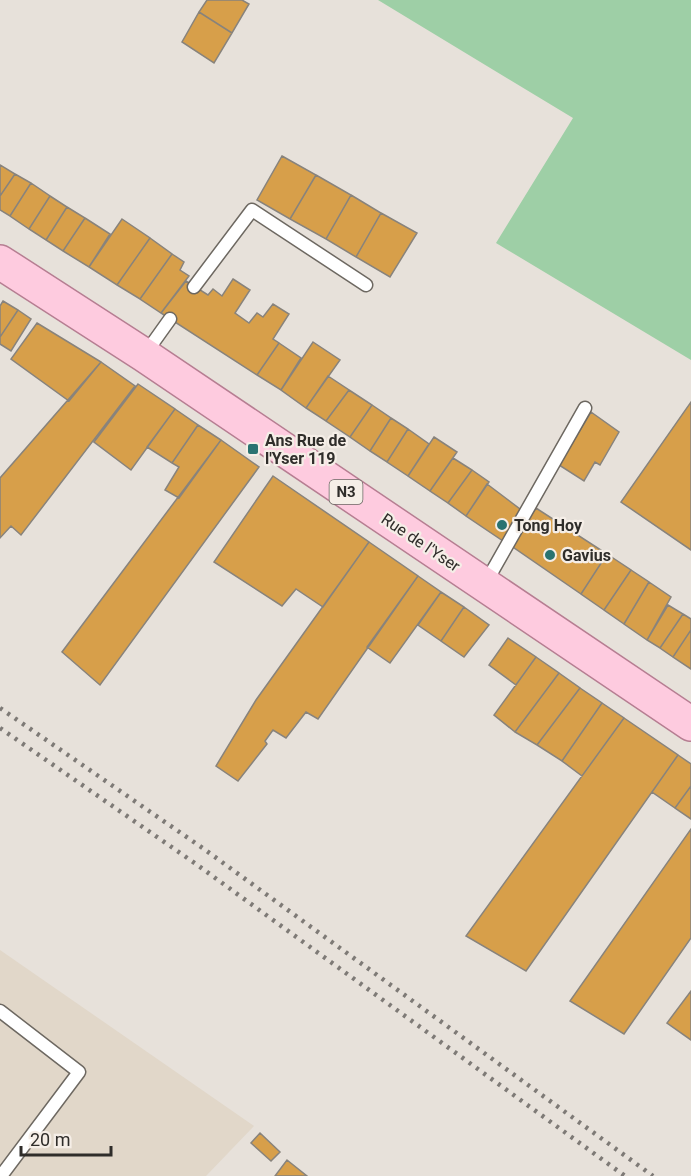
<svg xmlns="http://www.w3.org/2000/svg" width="691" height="1176" viewBox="0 0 691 1176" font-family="Roboto,sans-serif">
<rect width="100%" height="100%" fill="#e7e1da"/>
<!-- built -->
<path fill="#e1d7c9" d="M0,950l254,176 -48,50h-206z"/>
<!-- green -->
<path fill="#9ecfa6" d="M378,0h313v360l-195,-117 77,-125z"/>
<!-- building -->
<path fill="#d79f4a" stroke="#88837c" stroke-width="1.5" d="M207,0h35l7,4 -17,29 -33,-21z
M199,12l33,21 -18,30 -32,-21z
M282,156l34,19 -26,44 -33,-19z
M0,165l15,9 -15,22z
M15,174l16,9 -21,33 -10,-6v-14z
M316,175l35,20 -25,44 -36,-20z
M31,183l19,13 -21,33 -19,-13z
M351,195l30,18 -25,44 -30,-18z
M50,196l17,11 -21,33 -17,-11z
M67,207l18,11 -22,33 -17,-11z
M381,213l36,20 -27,44 -34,-20z
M85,218l25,16 -21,33 -26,-16z
M122,219l28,19 -33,47 -28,-18z
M150,238l22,16 -32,45 -23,-14z
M172,254l12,8 -4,8 9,6 -28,37 -21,-14z
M233,279l17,11 -15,23 14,10 8,-10 6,4 10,-13 16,10 -16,25 6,4 -22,32 -96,-62 25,-32 22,14 5,-6 9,7z
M3,301l15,9 -18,27v-31z
M18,310l13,9 -20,32 -11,-7v-7z
M37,323l64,39 -32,39 -58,-42z
M313,342l27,18 -34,48 -25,-18z
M279,343l22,15 -20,32 -24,-15z
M101,362l34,24 -114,149 -10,-9 -11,12v-60z
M328,376l21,14 -23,31 -20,-13z
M138,384l37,25 -44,61 -37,-28z
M349,390l23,15 -22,32 -24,-16z
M691,402v148l-70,-48z
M372,405l19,13 -21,33 -20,-14z
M175,409l23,16 -26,38 -25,-16z
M591,412l28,20 -19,33 -5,-3 -11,19 -25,-16z
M391,418l17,11 -21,33 -17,-11z
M198,425l23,15 -42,58 -14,-8 14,-23 -7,-4z
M408,429l21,15 -21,32 -21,-14z
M434,437l23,15 -27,39 -22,-15z
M221,440l38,27 -159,218 -38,-33z
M453,458l19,12 -24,33 -18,-12z
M472,470l17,12 -23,34 -18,-13z
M273,476l96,66 -46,65 -27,-18 -14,17 -68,-44z
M487,484l37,28 -18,31 -40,-27z
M536,508l71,46 -26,40 -71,-49z
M369,542l49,34 -100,143 -12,-7 -20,26 -13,-8 -8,11 2,3 -29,37 -22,-15 40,-66z
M607,554l24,16 -27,40 -23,-16z
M631,570l18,12 -25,42 -20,-14z
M418,576l23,16 -51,71 -23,-16z
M649,582l22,15 -24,43 -23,-16z
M441,592l23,15 -23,34 -23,-16z
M668,605l15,9 -23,34 -13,-8z
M464,607l25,18 -25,32 -23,-16z
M683,614l8,5v11l-18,27 -13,-9z
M691,630v39l-18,-12z
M508,638l28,19 -20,28 -27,-20z
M536,657l23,16 -44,59 -21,-17z
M559,673l21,15 -43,57 -22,-13z
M580,688l22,15 -40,58 -25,-16z
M602,703l22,15 -42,58 -20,-15z
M624,718l54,37 -152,216 -60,-35z
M678,755l13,9v22l-16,22 -23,-16z
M691,786v33l-16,-11z
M691,829v109l-67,96 -54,-33z
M691,991v49l-24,-17z
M260,1133l20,19 -9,9 -20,-18z
M287,1160l20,16h-32z"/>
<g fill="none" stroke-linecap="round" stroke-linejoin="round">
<!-- lane casing -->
<g stroke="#6d6861" stroke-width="15">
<path id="lane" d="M194,287l58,-77 114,75
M145,354l25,-35
M485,584l100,-176
M0,1011l79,61 -78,104"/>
</g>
<!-- primary casing -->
<g stroke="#b67e92" stroke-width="36">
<path id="primary" d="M0,262l144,93 547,369"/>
</g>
<!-- lane -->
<use href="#lane" stroke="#fff" stroke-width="12"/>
<!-- primary -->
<use href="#primary" stroke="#fecbdf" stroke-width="33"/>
<!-- rail -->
<path stroke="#7e7a76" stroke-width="4.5" stroke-dasharray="3 6" stroke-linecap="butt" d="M0,708l204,141 449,327
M0,728l196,136 429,312"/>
</g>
<!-- markers -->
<g fill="#297371" stroke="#f5eee7" stroke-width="2">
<rect x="247" y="443" width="12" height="12" rx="3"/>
<circle cx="502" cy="525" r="6"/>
<circle cx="550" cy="555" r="6"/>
</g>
<g text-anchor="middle" stroke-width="4.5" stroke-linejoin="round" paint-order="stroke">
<!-- shield labels -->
<rect fill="#f5eee7" stroke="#6a6763" stroke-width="1.5" x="329.5" y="480" width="33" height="24" rx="4.5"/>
<g font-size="15" font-weight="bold" fill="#2f2d2a">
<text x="346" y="497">N3</text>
</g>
<!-- poi labels -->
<g font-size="16" font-weight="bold" fill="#2f2d2a" stroke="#f5eee7" text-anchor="start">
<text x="265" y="446">Ans Rue de<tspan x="265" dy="18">l'Yser 119</tspan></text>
<text x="514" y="531">Tong Hoy</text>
<text x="562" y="561">Gavius</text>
</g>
<!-- street labels -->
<g font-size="16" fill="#2f2d2a" stroke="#f5eee7">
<text transform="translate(421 542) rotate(34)" y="6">Rue de l'Yser</text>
</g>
</g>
<!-- scale -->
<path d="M21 1146v9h90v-9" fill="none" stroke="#2f2d2a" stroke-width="3"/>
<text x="30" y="1146" font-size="18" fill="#2f2d2a" stroke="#f5eee7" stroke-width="4.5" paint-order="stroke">20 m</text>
</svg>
